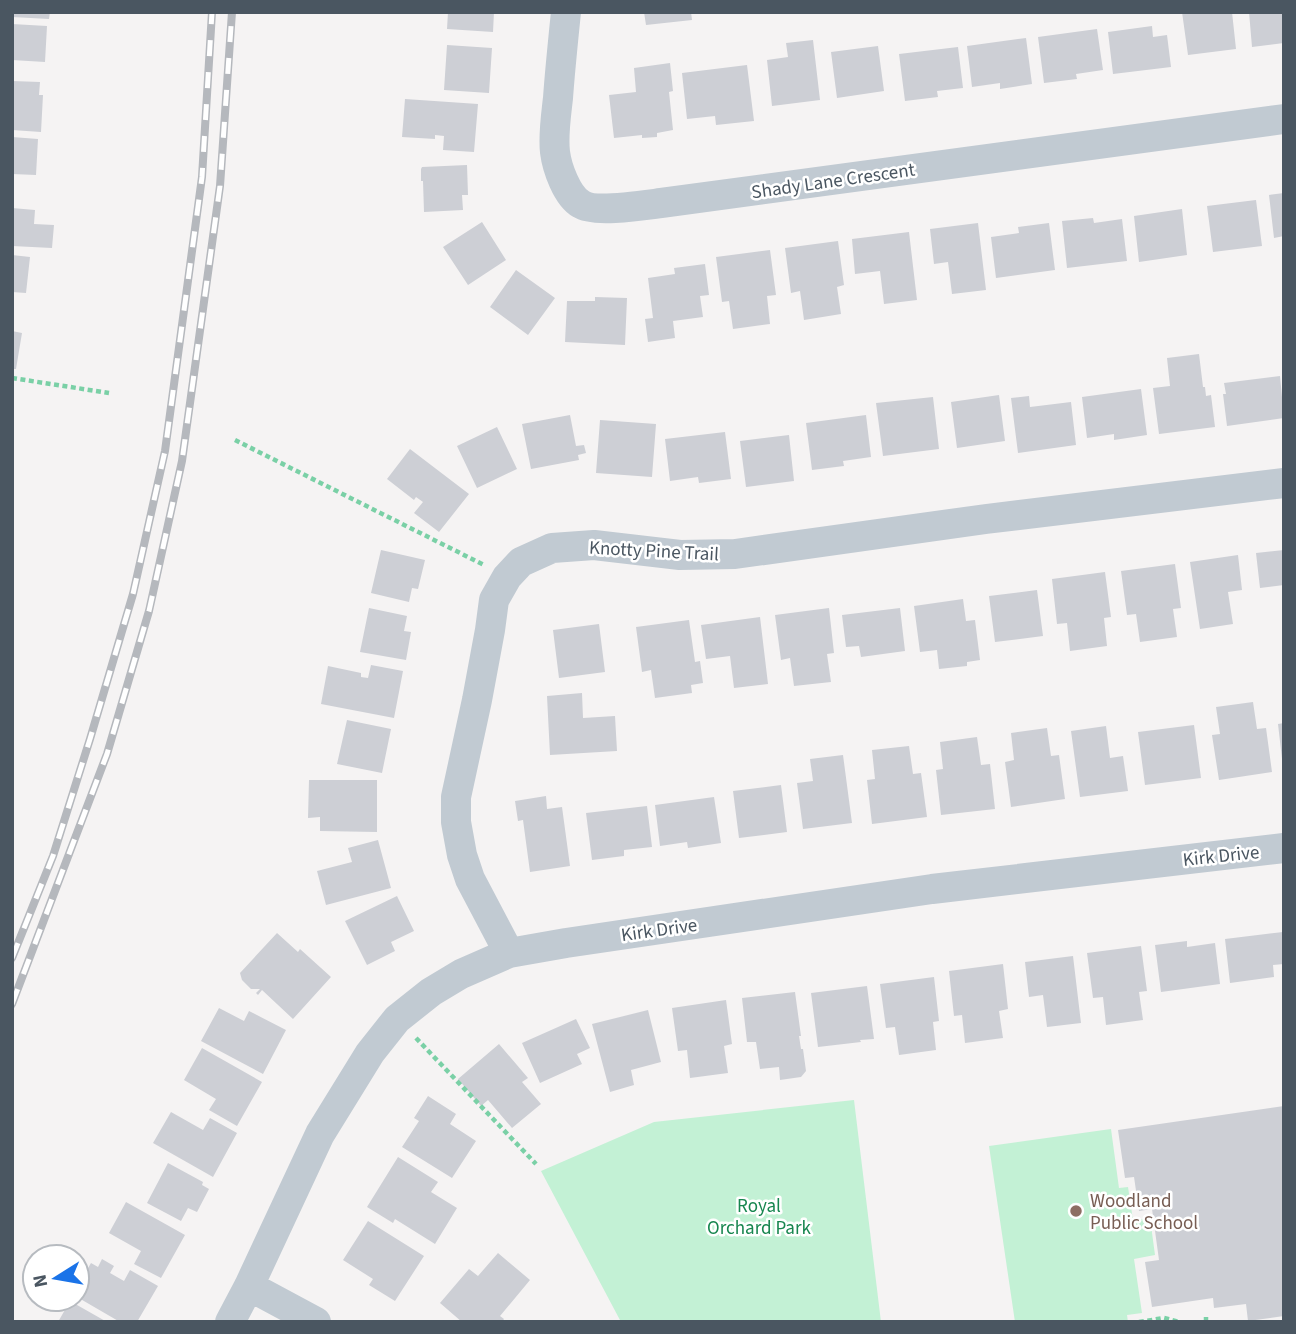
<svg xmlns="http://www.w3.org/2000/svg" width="1296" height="1334" viewBox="0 0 1296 1334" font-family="'Source Sans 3',sans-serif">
<rect width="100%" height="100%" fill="#f5f3f3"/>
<!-- green -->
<path fill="#c3f1d5" d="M854,1100l27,222h-260l-80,-151 113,-49z
M1111,1129l8,59 9,-1 5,33 17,-2 5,37 -21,4 8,54 -15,2 1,7h-113l-26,-176z"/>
<!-- building -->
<path fill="#cdcfd5" d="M12,12h38l-1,7 -37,-2z
M448,12h46l-1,20 -46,-3z
M644,12h47l1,8 -46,5z
M1182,12h50l4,37 -48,6z
M1249,12h35v31l-32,4z
M12,24l35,2 -2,36 -33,-2z
M1152,26l1,11 14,-2 4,32 -58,7 -5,-42z
M1097,29l6,41 -27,4 1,5 -33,4 -6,-46z
M1026,38l6,46 -32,5v-6l-28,4 -5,-41z
M813,40l7,60 -48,6 -5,-46 21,-3 -2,-14z
M447,45l45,3 -3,45 -45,-3z
M878,46l6,45 -47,7 -6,-46z
M958,47l5,41 -26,3 1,6 -33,4 -6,-47z
M670,63l3,28 -4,1 4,38 -16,3v4l-15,1v-3l-28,3 -5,-43 27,-3 -2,-24z
M747,65l7,56 -38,4 -1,-9 -28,3 -5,-46z
M12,81l28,1 -1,13h4l-2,37 -29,-2z
M405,99l73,5 -4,48 -31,-2 1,-14 -9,-1v4l-33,-2z
M12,137l26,2 -2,36 -24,-1z
M467,165l1,30h-6l1,15 -39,2 -1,-31h-2v-12l1,-2z
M1284,193v43l-10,2 -5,-43z
M1256,200l6,46 -49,6 -6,-46z
M12,208l23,2 -1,14 20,1 -2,23 -40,-2z
M1182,209l5,46 -48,7 -5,-46z
M1093,218l1,5 28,-4 5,42 -60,7 -5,-47z
M482,222l24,38 -38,25 -25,-38z
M978,223l8,67 -34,4 -4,-32 -14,2 -4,-35z
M1049,223l6,47 -59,8 -5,-41 28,-4 -1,-6z
M909,232l8,68 -33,4 -4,-33 -25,3 -3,-35z
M838,241l6,44 -7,2 4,27 -37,6 -4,-29 -9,2 -6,-45z
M770,250l6,45 -9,1 3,28 -37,5 -4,-28 -7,1 -6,-45z
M12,255l18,2 -4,36 -14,-1z
M705,264l4,31 -9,1 3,21 -30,4 2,17 -27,4 -3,-23 8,-1 -5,-40 27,-4 -1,-6z
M516,270l39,28 -27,37 -38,-28z
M595,297l32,1 -2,47 -60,-3 2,-41h28z
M12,331l10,2 -6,36h-4z
M1199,354l4,33h2l1,9 5,-1 4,32 -56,7 -6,-46 17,-2 -3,-28z
M1280,376l4,42 -57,8 -4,-32h3l-2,-11z
M1141,389l6,46 -33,5v-6l-27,4 -5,-41z
M999,395l6,46 -48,7 -6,-46z
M1029,396l1,11 41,-5 5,43 -58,8 -7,-55z
M933,397l6,52 -56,7 -7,-53z
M570,415l6,31 8,-1 2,8 -8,2 1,5 -48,9 -9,-45z
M866,415l5,42 -28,4 1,5 -32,4 -6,-47z
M600,420l56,4 -4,53 -56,-4z
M497,427l20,42 -40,19 -20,-42z
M725,432l6,47 -32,4 -1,-6 -28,4 -5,-42z
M789,435l5,46 -48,6 -6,-46z
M410,449l59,45 -30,38 -25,-19 9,-11 -7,-5 -2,3 -27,-21z
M381,550l44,10 -7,29 -6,-1 -3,14 -38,-9z
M1284,550v35l-24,3 -4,-35z
M1238,555l4,35 -14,2 5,32 -33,5 -10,-67z
M1175,564l6,44 -8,1 4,28 -37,5 -4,-28 -9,1 -6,-44z
M1105,572l6,45 -7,1 3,28 -37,5 -3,-28 -10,1 -5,-45z
M1037,590l6,46 -48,6 -6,-46z
M963,599l3,22 9,-1 5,40 -13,2v4l-28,3 -2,-19 -17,2 -6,-46z
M369,608l38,8 -3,15 7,1 -5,28 -46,-8z
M829,608l5,45 -7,1 4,28 -37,4 -4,-28 -9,2 -6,-45z
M900,608l5,43 -44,6 -2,-11 -13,1 -4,-32z
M760,617l8,67 -34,4 -4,-32 -24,3 -5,-34z
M689,620l6,42 5,-1 3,22 -12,2 1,8 -37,5 -4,-28 -9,2 -6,-45z
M599,624l6,48 -46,6 -6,-48z
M371,665l32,6 -9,47 -73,-14 7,-38 33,7v4l7,1z
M582,693l1,25 32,-2 2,35 -67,4 -3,-59z
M1253,702l4,27 9,-1 6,44 -53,8 -7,-45 8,-1 -4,-27z
M347,720l44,9 -9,44 -45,-9z
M1284,723v36h-2l-4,-35z
M1194,725l7,53 -56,7 -7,-53z
M1106,726l4,32 13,-2 5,35 -48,6 -9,-66z
M1047,728l4,28 8,-1 6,44 -54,8 -6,-45 9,-2 -3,-27z
M977,737l4,28 9,-1 5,45 -54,6 -5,-45 7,-1 -3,-27z
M909,746l4,28 8,-1 6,44 -55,7 -5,-44 8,-1 -3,-29z
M843,755l9,68 -49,6 -6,-46 16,-2 -3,-22z
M309,780h68v52l-57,-1v-14l-12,1z
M781,785l6,47 -48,6 -6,-47z
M546,796l1,13 15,-2 8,59 -40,6 -7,-52 -5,1 -3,-20z
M714,797l7,46 -33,5 -1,-6 -27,4 -5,-41z
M647,806l5,41 -28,3v6l-32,4 -6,-47z
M378,840l13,48 -65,17 -9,-34 35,-9 -4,-14z
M397,896l17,35 -23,11 4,9 -28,14 -22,-44z
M1283,932l1,32 -11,1 1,12 -44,6 -5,-44z
M277,933l21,19 2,-3 31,28 -38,42 -31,-29 -4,5 -2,-2 4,-4h-9l-9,-9 -2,-7z
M1187,941v6l28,-4 5,41 -59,8 -6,-47z
M1141,946l6,45 -8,1 4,28 -37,5 -3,-28 -10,1 -6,-45z
M1073,956l8,67 -34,4 -4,-32 -14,2 -4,-35z
M1003,964l5,45 -9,2 4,27 -38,5 -3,-28 -8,1 -5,-45z
M934,977l5,44 -6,1 3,28 -37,5 -4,-28 -9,1 -6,-44z
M867,986l7,53 -14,1 1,2 -43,5 -7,-54z
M795,992l6,44h-2l2,13h2l3,22 -5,6 -21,3 -1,-13 -19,2 -4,-27h-9l-5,-44z
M726,1000l6,44 -8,2 4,27 -38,5 -3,-28 -9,1 -6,-43z
M219,1008l25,13 5,-10 37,19 -23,44 -62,-33z
M648,1010l13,52 -30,8 3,15 -24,7 -18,-68z
M576,1019l14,29 -13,6 5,10 -42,19 -18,-40z
M499,1044l29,34 -6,4 19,22 -29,24 -24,-28 -7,6 -23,-27z
M202,1048l60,34 -25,44 -28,-16 7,-11 -32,-19z
M428,1096l28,18 -6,10 26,17 -24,37 -50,-31 17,-26 -5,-3z
M1284,1106v210l-36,5 -2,-17 -32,4 -1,-10 -61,9 -7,-45 14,-2 -7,-51 -13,2 -5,-34 -9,1 -7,-48z
M171,1112l32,18 7,-12 27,15 -24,44 -60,-34z
M398,1157l40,25 -7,10 26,16 -22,36 -40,-25 -2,4 -26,-16z
M168,1163l35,19 -1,3 7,4 -12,23 -9,-4 -7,13 -34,-18z
M126,1202l59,33 -24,43 -27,-14 7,-13 -32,-18z
M368,1221l56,35 -29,45 -26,-16 4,-6 -30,-19z
M498,1253l32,27 -30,36 4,3 -2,3h-40l-22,-19 29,-34 9,7z
M102,1259l12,7 -4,7 14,8 6,-11 28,16 -21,36h-17l-43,-25v-10l14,-24 7,4z
M70,1301l37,21h-49z"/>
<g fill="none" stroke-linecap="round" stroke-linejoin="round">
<!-- path -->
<path stroke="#7ad0a6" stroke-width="4.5" stroke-dasharray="5 3.5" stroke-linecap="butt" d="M12,378l97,15
M235,440l249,125
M416,1038l120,126
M1139,1322l25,-4 16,4
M1206,1322v-5"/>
<!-- street -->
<path stroke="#c1cad2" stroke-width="30" d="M566,12c-3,29 -6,58 -8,86 -2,18 -5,37 -3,54 2,16 12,44 26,52 13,9 64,1 80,-1l623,-84
M509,953l-39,-74 -8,-24 -6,-33v-25l21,-97 13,-70 4,-30 13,-23 14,-15 31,-14 42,-3 86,10 55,-1 251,-35 298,-36
M249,1286l67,36
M230,1322l19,-36 71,-152 50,-81 27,-34 34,-27 30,-18 48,-21 57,-10 366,-54 352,-41"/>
<!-- rail casing -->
<g stroke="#b5b8bd" stroke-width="8">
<path id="rail" d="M12,958l41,-102 37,-117 43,-145 32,-143 37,-274 10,-165
M12,1004l95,-250 42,-143 33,-150 38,-275 12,-174"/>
</g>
<!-- rail -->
<use href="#rail" stroke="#fff" stroke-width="5" stroke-dasharray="16" stroke-linecap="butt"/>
</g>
<!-- markers -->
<circle fill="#8d6e63" stroke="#fff" stroke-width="2.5" cx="1076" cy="1211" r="7"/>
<g text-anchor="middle" stroke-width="5" stroke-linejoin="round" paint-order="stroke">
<!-- street labels -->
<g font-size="19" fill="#4a5661" stroke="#fff">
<text transform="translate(833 180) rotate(-8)" y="7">Shady Lane Crescent</text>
<text transform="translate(654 550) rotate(3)" y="7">Knotty Pine Trail</text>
<text transform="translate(1221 855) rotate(-6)" y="7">Kirk Drive</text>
<text transform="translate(659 929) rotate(-8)" y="7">Kirk Drive</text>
</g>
<!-- education labels -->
<g font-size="19" fill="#785e54" stroke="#fff" text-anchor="start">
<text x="1090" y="1207">Woodland<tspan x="1090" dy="22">Public School</tspan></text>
</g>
<!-- park labels -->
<g font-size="19" fill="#17864f" stroke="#fff">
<text x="759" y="1212">Royal<tspan x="759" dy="22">Orchard Park</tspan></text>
</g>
</g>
<!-- border -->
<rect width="1296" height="1334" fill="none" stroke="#4a5661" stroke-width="28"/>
<!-- north arrow -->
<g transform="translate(56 1278) rotate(259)"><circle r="33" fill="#ffffff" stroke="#b7bbc0" stroke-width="2"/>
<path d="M0-5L12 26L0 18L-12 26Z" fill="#1a73e8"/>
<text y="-10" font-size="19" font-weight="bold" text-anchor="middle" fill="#4a5661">N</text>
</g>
</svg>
